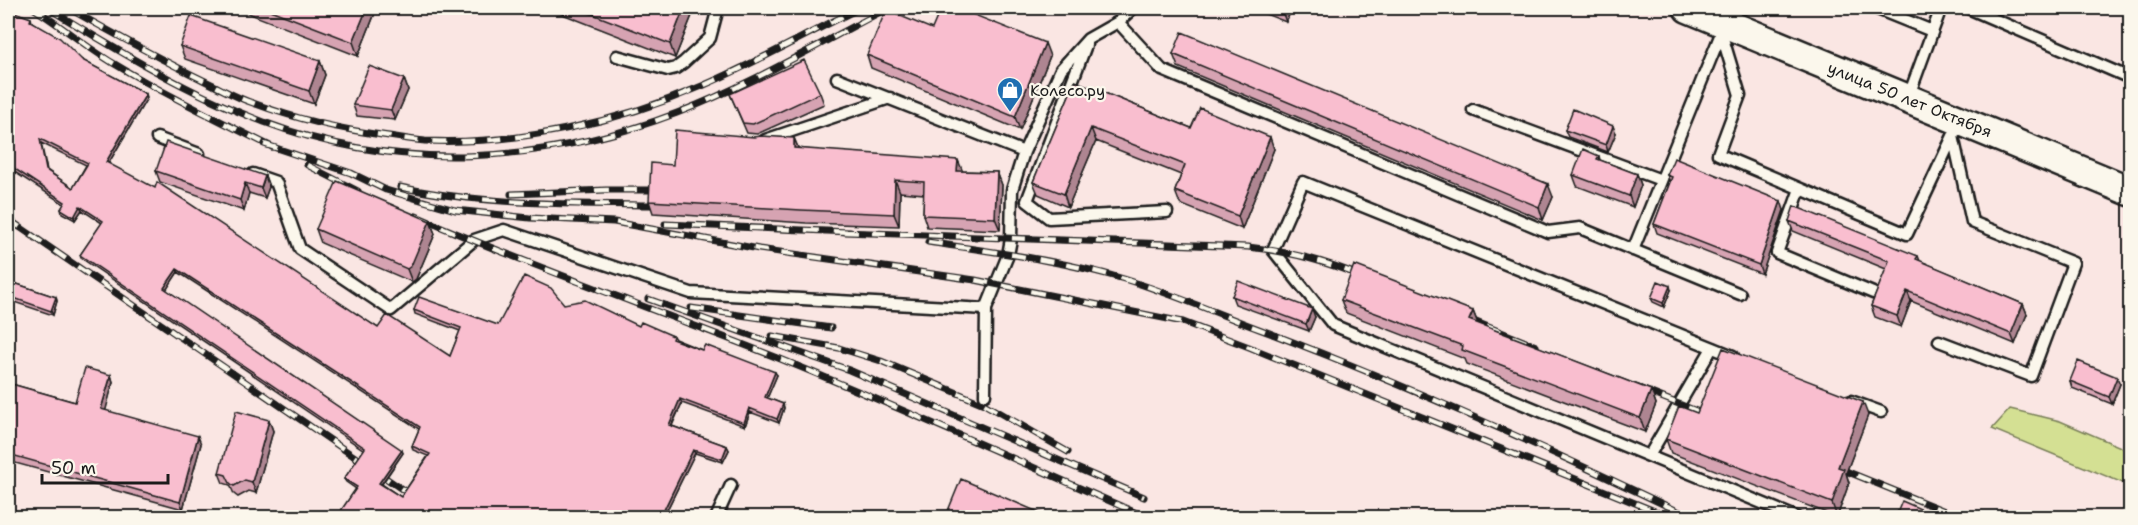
<svg xmlns="http://www.w3.org/2000/svg" width="2138" height="525" viewBox="0 0 2138 525" font-family="'Shantell Sans',sans-serif">
<rect width="100%" height="100%" fill="#fae6e3"/>
<filter id="ink" filterUnits="userSpaceOnUse"><feTurbulence type="fractalNoise" baseFrequency=".0167" numOctaves="2"/><feDisplacementMap in="SourceGraphic" scale="12" xChannelSelector="R" yChannelSelector="G"/><feConvolveMatrix kernelMatrix="1 2 1 2 8 2 1 2 1" color-interpolation-filters="sRGB"/></filter>
<g filter="url(#ink)">
<!-- green -->
<path fill="#d4e093" stroke="#787e58" stroke-width="1.5" d="M2010,409l50,12 70,30v35l-138,-57z"/>
<g fill="none" stroke-linecap="round" stroke-linejoin="round">
<!-- service casing -->
<g stroke="#1c1c1c" stroke-width="15">
<path id="service" d="M1875,8l57,23
M1968,8l162,70
M1118,22l44,48 386,162 32,-4 160,66
M1721,32l19,63 -22,59 189,80 53,-113
M1086,45l-59,156 22,17 118,-6
M617,56l51,14 8,-2 8,-6 26,-24 8,-30
M837,78l187,74
M1908,98l33,-90
M1473,110l188,70
M157,138l42,16
M765,140l125,-42
M253,174l23,8 24,67 91,61 83,-70 30,-10 187,63 295,16 22,-54 3,-16 1,-49 12,-38 37,-83 27,-30 30,-17 15,-14
M1800,189l-23,64 96,40
M1633,250l89,-219
M1939,341l92,35 42,-113 -101,-41 -19,-86
M1733,356l-430,-174 -30,68 60,75 465,193
M985,395l1,-86
M1851,401l30,11
M1649,456l63,-108
M716,518l15,-33"/>
</g>
<!-- secondary casing -->
<g stroke="#1c1c1c" stroke-width="33">
<path id="secondary" d="M1688,8l442,183"/>
</g>
<!-- service -->
<use href="#service" stroke="#fbf7ec" stroke-width="10"/>
<!-- secondary -->
<use href="#secondary" stroke="#fbf7ec" stroke-width="28"/>
<!-- rail casing -->
<g stroke="#1c1c1c" stroke-width="7">
<path id="rail" d="M33,8c27,17 52,38 80,55 51,31 105,57 159,84
M48,8c69,42 139,85 216,114 136,51 279,42 413,-9 73,-28 142,-69 211,-105
M68,8c46,26 92,51 139,74 15,7 30,16 46,21 43,16 90,27 136,33 12,2 24,4 36,5 94,4 191,-18 277,-55 54,-23 106,-53 158,-78
M264,144l87,29 35,17 69,20 75,8 84,4 145,27 216,31 208,42 66,25 423,171
M307,165l51,26
M400,187c83,18 169,17 254,18
M511,194l95,-4h49
M416,216c119,52 241,94 362,142 124,50 247,106 370,160
M8,219l436,299
M665,224l185,8
M844,232l404,15c44,5 77,14 118,31
M928,242c65,10 132,18 196,37 43,13 85,31 127,47 150,56 296,122 441,192
M648,299l201,71 295,127
M691,308l140,20
M1461,316l75,30
M772,336l67,12 42,13 103,43 84,48
M1636,387l78,31
M1831,465l131,53"/>
</g>
<!-- rail -->
<use href="#rail" stroke="#fbf7ec" stroke-width="4.5" stroke-dasharray="14" stroke-linecap="butt"/>
</g>
<!-- wall -->
<path fill="#d6a3b2" stroke="#1c1c1c" stroke-width="1.5" fill-rule="evenodd" d="M235,8h142l-19,48z
M547,8h148l-20,50z
M1250,8h42l-6,14z
M8,10l23,8 1,4 50,38 64,34 1,4 -39,66 270,164 72,28 10,-25 -45,-17 -1,-4 84,15 66,-21 109,32 2,3 27,11 75,25 -10,23 16,6 1,4 -5,15 -29,-11 -5,14 -63,-23 -10,23 55,20 2,4 -6,12 -28,-9 -32,65h-327l20,-29 -10,-7 -2,-3 20,-29 -283,-192 -1,-3 22,-32 -20,-13 -7,10 -13,-7 -1,-4 3,-5 -51,-33 -4,14 -1,-1zM41,143l45,22 -13,23 -26,-18zM178,272l241,157 -7,17 1,4 15,6 -27,41 -19,-13 21,-31 -237,-163z
M932,29l118,27 -30,74 -149,-62 -4,-13z
M180,46l140,15 5,14 -11,29 -129,-45z
M1173,54l380,143 -10,23 -365,-153z
M404,79l4,11 -13,30 -38,-4 -4,-11z
M1075,81l116,47 83,21 -32,80 -62,-25 -5,-13 6,-16 -85,-34 -28,66 -30,-13 -5,-12z
M820,93l4,11 -67,30 -10,-1 -17,-39z
M1565,130l51,3 -8,19 -40,-15z
M754,137l40,1 4,10 165,23 34,1 5,13 -2,45 -73,-3 -4,-12 1,-21 -24,-2 -1,34 -93,-3 -153,-10 -4,-12z
M1599,156l1,4 37,14 4,11 -8,22 -56,-21 -4,-11z
M156,171l109,5 4,11 -4,11 -16,-5 -5,18 -84,-29z
M1667,175l117,35 -22,64 -105,-41 -3,-9 16,-42z
M430,221l5,13 -19,45 -4,3 -91,-39 -5,-14z
M1789,221l129,35 2,5 103,43 4,10 -12,30 -104,-43 -10,26 -26,-10 -4,-11 15,-37 -93,-38z
M8,281l48,16 1,4 -4,14 -45,-15z
M1671,290l-7,17 -11,-5 -2,-4z
M1232,296l83,21 -6,14 -74,-27z
M1341,300l132,11 5,13 173,66 5,14 -11,28 -178,-68 -2,-5 -119,-46z
M111,375l2,7 -8,29 96,33 -18,65 -175,-48v-78l67,19z
M2070,381l50,3 -8,20 -40,-16z
M1697,413l171,2 -22,58 3,10 -12,34 -166,-64 -5,-14z
M269,420l4,11 -17,62 -7,-2 -11,6 -4,-3 -4,-9 -7,-2 -4,-10z"/>
<!-- shaded-wall -->
<path fill="#ae8591" stroke="#1c1c1c" stroke-width="1.5" d="M367,8h10l-19,48 -5,-14z
M684,8h11l-20,50 -5,-14z
M1284,8h8l-6,14 -4,-11z
M1045,43l5,13 -30,74 -5,-13z
M320,61l5,14 -11,29 -5,-13z
M404,79l4,11 -13,30 -4,-10z
M146,94l1,4 -40,68 -1,-4z
M1613,126l3,7 -8,19 -2,-7z
M1091,128l5,13 -28,66 -4,-13z
M1270,137l4,12 -32,80 -4,-13z
M794,138l5,12 -5,-2z
M958,160l5,12 -6,-1z
M12,167l1,4 -4,14 -1,-4z
M997,172l5,13 -2,45 -5,-12z
M1637,174l4,11 -8,22 -4,-11z
M265,176l4,11 -4,11 -4,-10z
M895,180l5,12 -1,34 -5,-12z
M245,183l4,10 -5,18 -4,-11z
M1548,184l5,13 -10,23 -4,-13z
M1781,201l3,9 -22,64 -3,-9z
M80,206l2,4 -7,10 -1,-3z
M430,221l5,13 -19,45 -4,3 -5,-13z
M177,269l1,3 -13,20 -1,-4z
M1670,286l1,4 -7,17 -1,-4z
M1907,291l4,10 -10,26 -4,-11z
M56,297l1,4 -4,14 -2,-4z
M2023,304l4,10 -12,30 -4,-10z
M1312,309l3,8 -6,14 -3,-7z
M1473,311l5,13 -9,-4z
M775,372l2,3 -11,26 -1,-4z
M111,375l2,7 -9,35 -3,-8z
M2117,377l3,7 -8,20 -3,-7z
M1651,390l5,14 -11,28 -5,-14z
M680,399l2,4 -12,25 -1,-3z
M1863,402l5,13 -22,58 3,10 -12,34 -5,-14 6,-36z
M783,404l1,4 -5,15 -2,-4z
M749,408l1,4 -5,14 -1,-3z
M269,420l4,11 -17,62 -4,-11z
M198,436l3,8 -18,65 -3,-7z
M727,446l2,4 -6,12 -1,-3z
M402,450l1,3 -23,33 -1,-3z
M693,450l2,3 -32,65h-3z"/>
<!-- building -->
<path fill="#f9becf" stroke="#1c1c1c" stroke-width="1.5" fill-rule="evenodd" d="M265,8h102l-14,34z
M577,8h107l-14,36z
M941,8h16l88,35 -30,74 -148,-62 19,-45 46,19z
M1274,8h10l-2,3z
M8,10l23,8 -1,3 30,17 22,22 64,34 -40,68 49,26 2,-6 221,146 9,-13 63,41 11,-28 -47,-18 5,-13 79,28 26,-49 27,12 13,16 21,-4 54,26 2,-4 32,14 -1,3 30,11 3,-5 70,27 -10,25 18,7 -6,15 -28,-11 -5,15 -64,-24 -11,26 58,21 -5,13 -29,-9 -33,68h-324l21,-31 -13,-8 21,-31 -285,-193 23,-34 -23,-15 -6,11 -13,-8 4,-7 -53,-35 -4,14zM40,139l48,24 -15,25 -27,-18zM177,269l243,158 -8,19 18,8 -29,43 -22,-14 23,-33 -238,-162z
M191,16l129,45 -11,30 -129,-45z
M1182,32l366,152 -9,23 -366,-153z
M804,60l16,33 -67,31 -10,-1 -13,-29z
M369,66l35,13 -13,31 -38,-5z
M1075,81l116,47 9,-20 70,29 -32,79 -63,-25 10,-26 -94,-37 -27,66 -31,-12z
M1573,109l40,17 -7,19 -41,-15z
M675,130l79,7 7,-1 33,2v10l164,12 -1,11 40,1 -2,46 -72,-3 1,-33 -29,-2 -1,34 -93,-4 -152,-9 2,-38 22,2z
M166,142l99,34 -4,12 -16,-5 -5,17 -84,-29z
M1583,149l16,7 -2,3 40,15 -8,22 -56,-21z
M1674,158l107,43 -22,64 -105,-41 18,-47 -5,-2z
M337,181l93,40 -19,45 -4,3 -91,-40z
M1794,206l124,50 -2,3 107,45 -12,30 -104,-43 -10,25 -26,-10 18,-45 -100,-40z
M1354,265l119,46 -4,9 182,70 -11,28 -178,-68 1,-4 -122,-46z
M8,281l48,16 -5,14 -43,-15z
M1238,281l74,28 -6,15 -74,-28z
M1658,281l12,5 -7,17 -12,-5z
M1723,348l140,54 -25,65 6,2 -12,34 -166,-64 13,-33 18,7z
M2078,361l39,16 -8,20 -39,-16z
M85,368l26,7 -10,34 97,27 -18,66 -172,-48v-71l67,19z
M236,411l33,9 -17,62 -7,-2 -11,6 -4,-3 -4,-8 -7,-2z
M961,479l91,39h-107z
M1902,501l39,17h-46z"/>
</g>
<!-- icons -->
<defs>
<g id="shop-pin" transform="scale(1.35)"><path d="M0 17L-7.5 6A9.5 9.5 0 1 1 7.5 6Z" fill="#1f6fb2" stroke="#fbf7ec"/><path d="M-5-2.5h2.3a2.7 3.5 0 0 1 5.4 0H5L5.5 6h-11ZM-1.5-2.5h3a1.5 2.3 0 0 0-3 0Z" fill="#fff"/></g>
</defs>
<g fill-rule="evenodd">
<use href="#shop-pin" x="1010" y="90"/>
</g>
<g text-anchor="middle" stroke-width="4.5" stroke-linejoin="round" paint-order="stroke">
<!-- poi labels -->
<g font-size="16" fill="#1c1c1c" stroke="#fbf7ec" text-anchor="start">
<text x="1030" y="96">Колесо.ру</text>
</g>
<!-- street labels -->
<g font-size="16" fill="#1c1c1c" stroke="#fbf7ec">
<text transform="translate(1910 99) rotate(22)" y="6">улица 50 лет Октября</text>
</g>
</g>
<!-- margin -->
<rect width="2138" height="525" fill="none" stroke="#fbf7ec" stroke-width="30"/>
<rect x="15" y="15" width="2108" height="495" fill="none" stroke="#1c1c1c" stroke-width="2" filter="url(#ink)"/>
<!-- scale -->
<path d="M42 474v9h126v-9" fill="none" stroke="#1c1c1c" stroke-width="3"/>
<text x="51" y="474" font-size="18" fill="#1c1c1c" stroke="#fbf7ec" stroke-width="4.5" paint-order="stroke">50 m</text>
</svg>
